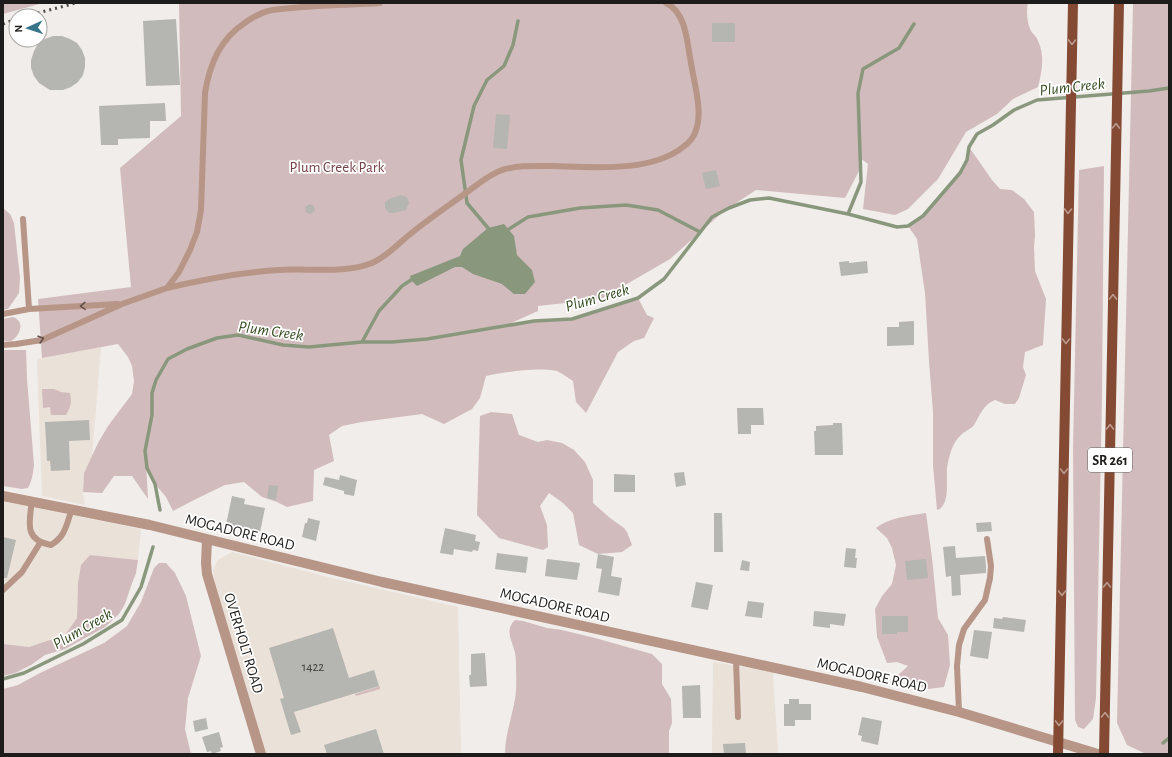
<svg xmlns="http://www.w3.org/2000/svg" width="1172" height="757" viewBox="0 0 1172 757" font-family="'Alegreya Sans',sans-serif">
<rect width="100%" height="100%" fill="#f0edea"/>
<!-- built -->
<path fill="#eae1d8" d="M101,347l-9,110 -8,16 -1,19 2,13 -43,-9 -5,-137z
M3,501l138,28 -3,31 -48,-5 -12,28 -1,35 -12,17 -36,12 -26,-3z
M232,552l96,25 130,30 3,147h-200l-43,-145 -5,-39 5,-10z
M713,662l60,10 5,82h-66z"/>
<!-- green -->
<path fill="#d2bbbc" d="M3,3h40l-40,11z
M179,3h849c-2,8 -1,20 3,28 2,3 6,6 7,10 7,14 4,31 0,46l-25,12 -16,15 -31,18 -28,47 -30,30 -13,6 -32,-6 5,-45 -8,-6 -1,13 -14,27 -89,-8 -32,21 -54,48 -69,40 -63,7v5l-29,13 25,-3 38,-2 66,-21 9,17 7,3 -10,20 -10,3 -16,11 -32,61 -10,-11 -3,-21c-5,-3 -11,-8 -16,-10 -22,-4 -50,1 -71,5l-6,22 -8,11 -28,15 -22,-10 -60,8 -20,4 -13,9 5,26 -20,9 -1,31 -26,6 -10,-5 -15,-5 -18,-15 -19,3 -31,15 -21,11 -7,-14 -11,-13 -8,-16 -1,-7 2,38 -16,-23h-18l-12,17 -19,-1 1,-19 14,-30 10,-17 24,-32 2,-13 -2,-15 -4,-9 -10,-13 -76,14 -4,-59 93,-12 -11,-119 61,-52z
M1133,3h36v751h-23l-19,-9 -10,-22z
M969,147l23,33 8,9 12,1 12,9 10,13 1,24 -1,11 1,24 11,28 -3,46 -18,7 -2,15 3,8 -7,23 -4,6h-10l-10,-4c-12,5 -15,15 -21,25 -3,4 -9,6 -13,10 -9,8 -12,21 -14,33 -1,13 3,32 -7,41l-3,1 -4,-45v-53l-4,-51 -4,-68 -8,-54 -9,-13 15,-10 37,-43 7,-13z
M1104,166l-2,232 -6,300 -3,21 -9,10 -6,-2 -3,-7 -2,-272 6,-278z
M3,208l7,6 4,9 6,55 -1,15 -11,16 -5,1z
M13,317c12,4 8,18 -2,24h-8v-22z
M3,350h23l1,29 7,86c-1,8 -2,16 -6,23l-6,1 -19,-3z
M42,389h12l7,3 9,1c2,9 1,14 -4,22h-15l-1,-8 -7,1z
M491,412l21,2 7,21 19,7 9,-2 15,3 12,7 11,12 8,18v23l17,15 14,10 3,4 5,13 -10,7 -24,2 -19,-9 -6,-32 -10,-10 -14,-10 -9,13 7,19 1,22 -5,3 -44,-12 -22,-23 3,-99z
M926,513l6,45 6,60 10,17 2,30 -6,22 -16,2 -32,-12 12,-11 -11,-4 -10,1 -10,-26 -2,-28 7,-13 10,-12 4,-19 -4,-17 -5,-10 -11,-10c14,-11 33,-12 50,-15z
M90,555l48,5 -2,13 -5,13 -6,18 -6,10 -14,13 -40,22 -20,6 -14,10 -16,8 -12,3v-32l26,3 36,-12 12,-17 1,-35 3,-18z
M159,563h7l9,10 11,23 15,60 -13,42 -3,31 6,25h-186l-2,-3v-62l15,-4 22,-12 64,-30 23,-17 14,-24 13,-34z
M515,620l8,1 24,7 15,2 33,8 57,16 10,10v20l9,15 1,24 -3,8v23h-164c0,-19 7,-37 10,-55 2,-11 1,-21 1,-32 0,-6 0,-12 -2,-18 -3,-10 -9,-20 1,-29z
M380,686v3l-24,7 -1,-2z"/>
<!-- water -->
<path fill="#89987d" d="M504,224l10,12 3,19 15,15 3,12 -10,12h-11l-12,-10 -29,-10 -11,-7h-7l-38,19 -6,-6 -1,-4 50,-20 3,-7 25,-21z"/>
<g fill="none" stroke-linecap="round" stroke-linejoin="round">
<!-- stream -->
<path stroke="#89987d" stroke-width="3.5" d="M848,214l13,-32 -3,-89 5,-24 36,-21 15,-24
M488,228l-21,-25 -6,-43 13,-54 13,-26 17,-14 9,-21 5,-24
M509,229l19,-12 52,-9 46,-3 32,5 42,22
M362,342l17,-31 23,-25 9,-6
M160,510l-5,-26 -8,-16 -2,-17 7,-36v-22l4,-13 12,-21 19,-10 30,-11 21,-3 45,10 26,2 53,-5h30l35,-3 107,-18 38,-2 66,-21 26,-19 48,-62 17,-9 21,-8 19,-2 79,16 49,13 11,-1 15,-10 37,-43 7,-13 2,-13 8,-13 16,-9 21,-15 23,-10 112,-9 20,-3
M3,679l21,-6 59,-29 39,-24 19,-33 12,-40
M1163,743l6,-5"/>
</g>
<!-- building -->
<path fill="#b5b5b1" d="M176,19l4,66 -34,1 -3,-65z
M712,23h23v19h-23z
M53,36h9l8,3 7,4 5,7 3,8v9l-2,8 -5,7 -7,5 -8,3h-13l-11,-7 -5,-7 -3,-8v-8l3,-9 4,-7 7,-5z
M165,103l1,18h-16v17l-32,1v6h-17l-2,-39z
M496,114l14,1 -3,34 -14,-1z
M716,170l4,16 -14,3 -4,-16z
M401,195l6,2 2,6 -3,7 -12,3h-5l-4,-5v-6l4,-3z
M310,204l4,2 1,5 -5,3 -4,-2 -1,-5z
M849,261v2l18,-2 1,12 -27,3 -2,-14z
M914,321v24l-27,1v-19h12v-5z
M737,408h26l1,17h-13v9h-13z
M89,420l1,20 -21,1 1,29 -19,1 -1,-10h-3l-2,-39z
M833,423h9l1,32h-28l-1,-24h2v-5l17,-1z
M684,472l2,13 -10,2 -2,-14z
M614,474l21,1v17h-21z
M340,475l17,5 -3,16 -10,-2v-3l-21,-6 2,-8 14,3z
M269,485l9,1 -2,14 -9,-2z
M232,496l13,3 -1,5 21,4 -5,24 -34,-7z
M714,513h8l1,39h-9z
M308,518l12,3 -4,20 -14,-4 3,-14h2z
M991,522l1,9 -15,1 -1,-9z
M445,528l31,7 -1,6 5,1 -2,9 -5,-1 -1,2 -18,-3 -1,6 -13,-2z
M3,537l13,3 -9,38h-4z
M955,546l1,12 29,-2 1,10v7l-26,2 1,20 -9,1 -1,-20 -5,1 -3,-30z
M846,548l10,1 -1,9h2l-1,10 -12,-1z
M497,553l31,4 -2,16 -31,-4z
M598,554l16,3 -3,19 11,2 -3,18 -21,-4 4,-23 -6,-1z
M547,559l33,4 -3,17 -32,-4z
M926,559l2,19 -21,2 -2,-19z
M742,560l8,2 -1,9 -9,-1z
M696,582l17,3 -5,25 -17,-3z
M748,601l16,2 -2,15 -17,-2z
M814,611l32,3 -2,12 -14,-2v4l-17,-2z
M882,616h26v16h-11v2h-15z
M1003,617l23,3 -2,12 -31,-4 1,-10 8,1z
M333,628l16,50 25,-8 5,16 -85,26 7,20 -10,3 -11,-36 4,-1 -15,-50z
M974,630l18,2 -4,27 -18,-3z
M485,653l2,33 -17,1 -1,-12h2v-21z
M700,685l1,33h-18l-1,-32z
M789,699h10v5h12v16h-16v6h-11v-22h5z
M862,717l20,4 -4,24 -17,-4 1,-5 -4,-1z
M206,718l2,11 -13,3 -2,-11z
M376,729l8,25h-57l-3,-9z
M219,732l4,15 -3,1 1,3 -9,3 -1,-3 -4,1 -5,-15z
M745,743l1,11h-22l-1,-10z"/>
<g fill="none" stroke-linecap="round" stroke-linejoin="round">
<!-- service -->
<path stroke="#b79587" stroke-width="6" d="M380,3c-29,2 -59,2 -88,5 -8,1 -17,1 -24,3 -8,2 -15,6 -22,11 -26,17 -36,41 -41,71l-4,117 -4,22 -7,18 -11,22 -12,16c38,-9 74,-16 113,-18 29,-2 65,4 92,-7 14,-6 26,-19 37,-28 17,-14 36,-27 54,-40 13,-9 25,-20 39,-25 17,-5 33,-4 50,-4 39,1 99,7 131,-19 6,-4 11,-10 13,-17 7,-19 -2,-47 -5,-67 -4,-19 -4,-50 -25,-60
M23,219l6,90
M3,314l26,-5 89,-5
M3,345l13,-1 26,-4 80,-36 45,-16
M32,501c-3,22 -8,39 19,44 15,-9 15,-20 21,-36
M3,590l19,-18 18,-29
M736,660l2,57
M959,712l-2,-46 2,-21 5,-16 21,-29 5,-22 1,-12 -4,-27"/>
<!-- minor -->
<path stroke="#b79587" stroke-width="10" d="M207,540l-1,23 1,11 54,180"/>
<!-- tertiary -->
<path stroke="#b79587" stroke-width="10" d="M3,496l147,29 232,57 480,105 97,25 139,42"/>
<!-- primary -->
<path stroke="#844a33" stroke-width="10" d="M1058,754l15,-751
M1104,754l15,-751"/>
<!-- rail -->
<path stroke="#504e4c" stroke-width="3" stroke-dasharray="2 4" stroke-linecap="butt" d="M26,16l50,-13
M3,24l13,-5"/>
</g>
<!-- one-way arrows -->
<defs><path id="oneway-chevron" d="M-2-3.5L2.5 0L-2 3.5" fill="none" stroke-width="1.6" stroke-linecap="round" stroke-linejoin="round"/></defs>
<g stroke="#bb9b8f">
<use href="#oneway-chevron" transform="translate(1072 42) rotate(91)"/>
<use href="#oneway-chevron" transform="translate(1116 126) rotate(-89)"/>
<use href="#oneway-chevron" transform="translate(1068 211) rotate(91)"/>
<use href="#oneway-chevron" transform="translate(1113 297) rotate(-89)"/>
<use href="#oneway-chevron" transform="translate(1066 341) rotate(91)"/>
<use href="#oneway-chevron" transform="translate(1110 427) rotate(-89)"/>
<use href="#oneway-chevron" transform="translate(1064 471) rotate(91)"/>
<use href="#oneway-chevron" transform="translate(1107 585) rotate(-89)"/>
<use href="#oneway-chevron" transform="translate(1062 593) rotate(91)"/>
<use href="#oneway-chevron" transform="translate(1105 715) rotate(-89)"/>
<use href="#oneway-chevron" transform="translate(1059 723) rotate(91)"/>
</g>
<g stroke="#62524b">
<use href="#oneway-chevron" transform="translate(83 306) rotate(177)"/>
<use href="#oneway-chevron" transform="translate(41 339) rotate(-16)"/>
</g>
<g text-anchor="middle" stroke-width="3.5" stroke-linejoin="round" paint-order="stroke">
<!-- number labels -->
<g font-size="13" fill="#434240">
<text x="313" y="671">1422</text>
</g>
<!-- shield labels -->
<rect fill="#fff" stroke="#61605f" stroke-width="1" x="1088" y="448" width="44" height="24" rx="3"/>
<g font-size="14" font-weight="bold" fill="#1d1c1a">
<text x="1110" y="465">SR 261</text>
</g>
<!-- park labels -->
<g font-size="15" fill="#774349" stroke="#fff">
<text x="337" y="172">Plum Creek Park</text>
</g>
<!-- street labels -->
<g font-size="15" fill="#1d1c1a" stroke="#fff">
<text transform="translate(240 532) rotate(14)" y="5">MOGADORE ROAD</text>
<text transform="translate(555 605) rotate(13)" y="5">MOGADORE ROAD</text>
<text transform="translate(244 643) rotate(73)" y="5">OVERHOLT ROAD</text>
<text transform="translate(872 675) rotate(13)" y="5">MOGADORE ROAD</text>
</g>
<!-- water labels -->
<g font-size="16" font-style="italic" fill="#344b20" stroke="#fff">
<text transform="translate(1072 86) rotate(-6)" y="6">Plum Creek</text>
<text transform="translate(597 297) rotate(-16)" y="6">Plum Creek</text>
<text transform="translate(271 330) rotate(8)" y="6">Plum Creek</text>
<text transform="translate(82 628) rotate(-30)" y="6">Plum Creek</text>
</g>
</g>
<!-- border -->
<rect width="1172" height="757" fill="none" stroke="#1d1c1a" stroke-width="8"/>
<!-- north arrow -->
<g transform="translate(28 28) rotate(267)"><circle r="19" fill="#ffffff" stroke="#a5a4a3"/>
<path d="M0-3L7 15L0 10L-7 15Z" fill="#37768a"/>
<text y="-6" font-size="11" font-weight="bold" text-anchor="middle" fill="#1d1c1a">N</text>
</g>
</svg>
